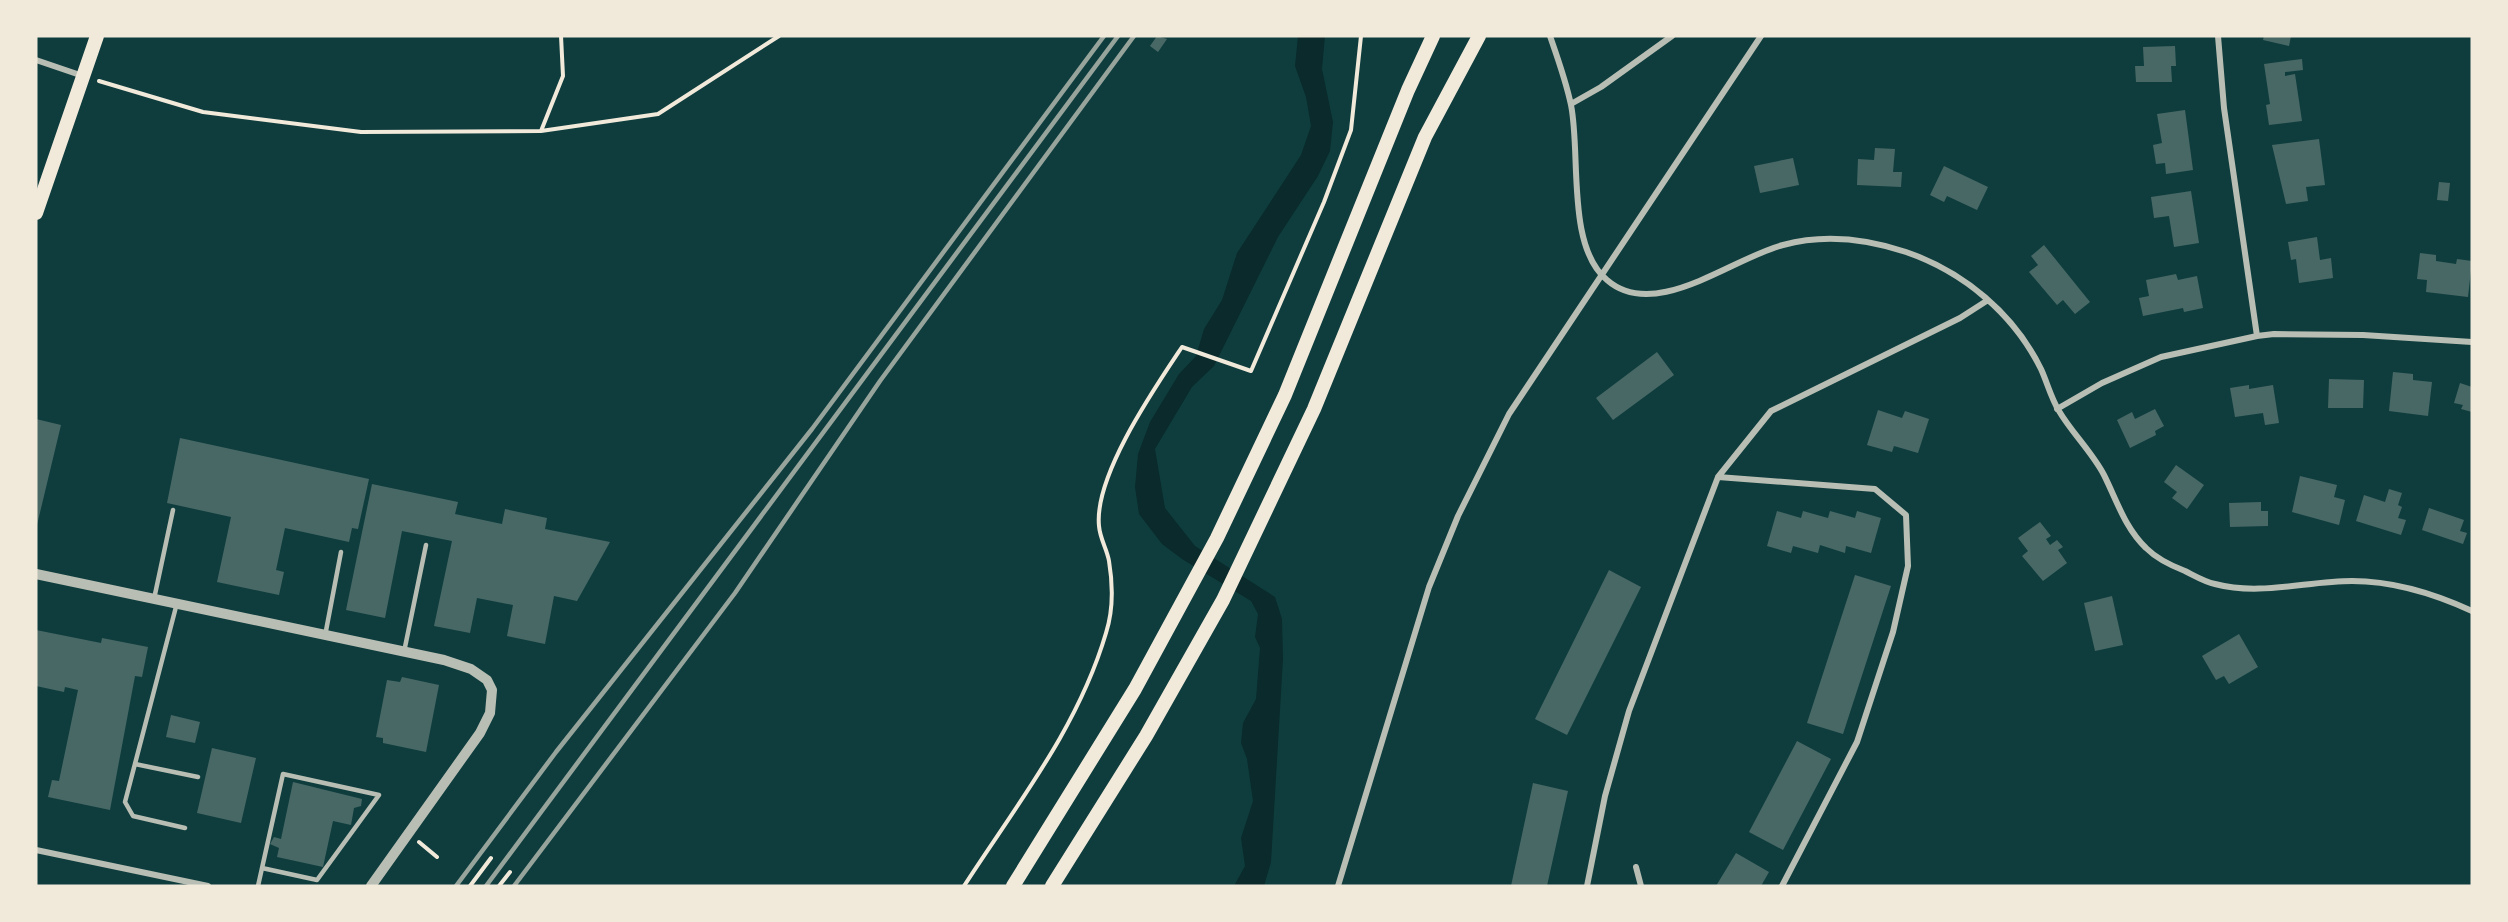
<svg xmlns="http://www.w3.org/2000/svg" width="2508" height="922" viewBox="0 0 2508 922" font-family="'DM Sans',sans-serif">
<rect width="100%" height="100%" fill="#0f3d3e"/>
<!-- water -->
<path fill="#0a2a2b" d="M1298,36h27l-3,33 11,53 -3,29 -12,25 -40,61 -64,129 -22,21 -37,62 10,59 30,38 80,51 7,22 1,40 -12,203 -7,24h-30l11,-20 -4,-28 12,-37 -6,-42 -6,-16 2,-20 13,-24 4,-51 -5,-11 3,-23 -7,-13 -69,-42 -20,-15 -23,-30 -4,-27 3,-33 12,-32 29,-48 17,-18 8,-27 18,-29 15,-47 64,-98 10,-29 -5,-29 -11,-31z"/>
<!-- building -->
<path fill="#486865" d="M1157,36l10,3 -9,13 -8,-6z
M2264,36h27l-2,10 -26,-6z
M2175,46l1,20h-5l1,16h-36l-1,-16h9l-1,-19z
M2302,59l1,11 -18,2v4l10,-2 7,47 -33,4 -3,-20 4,-1 -6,-40z
M2185,110l8,60 -27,4 -1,-11 -9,1 -3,-19 9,-2 -5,-29z
M2319,139l6,46 -19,2 2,14 -22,3 -14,-59z
M1875,148l20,1 -2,23h9l-1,15 -44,-2 1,-26 16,1z
M1793,158l6,27 -39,8 -6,-27z
M1944,166l44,21 -11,23 -30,-14 -3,6 -14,-7z
M2439,182l11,1 -2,18 -11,-1z
M2191,191l8,52 -25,4 -5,-31 -15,2 -3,-21z
M2317,237l3,23 11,-2 2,20 -34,5 -3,-24 -5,1 -3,-18z
M2044,245l46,57 -15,12 -12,-14 -6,5 -28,-33 9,-7 -7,-9z
M2420,253l16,2v6l20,3 1,-5 15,2 -4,36 -42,-5 1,-12 -10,-1z
M2176,274l2,6 19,-4 6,32 -19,4 -1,-4 -40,8 -4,-18 10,-2 -3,-16z
M1657,352l17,23 -61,45 -17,-22z
M2393,372l20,2v6l19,2 -4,34 -39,-5z
M2329,379l35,1 -1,28h-35z
M2460,383l12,4v25l-11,-3 2,-4 -9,-2z
M2249,385v4l24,-4 6,38 -14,2 -2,-12 -28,4 -5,-29z
M2155,409l9,17 -9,5 1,4 -26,13 -13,-28 15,-8 3,7z
M1878,410l24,8 3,-7 24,8 -11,34 -24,-7 -2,6 -25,-7z
M36,419l25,6 -24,100h-1z
M180,438l189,41 -11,50 -6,-1 -3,14 -64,-14 -9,42 8,2 -5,23 -62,-13 14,-65 -64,-14z
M2176,465l28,20 -17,24 -15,-11 5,-6 -13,-10z
M2300,476l37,9 -3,12 11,3 -6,25 -47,-13z
M372,484l86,18 -3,12 47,10 3,-15 42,9 -2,11 65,13 -33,59 -23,-5 -9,48 -38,-8 6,-31 -36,-7 -7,35 -36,-7 18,-85 -50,-10 -17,87 -39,-8z
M2389,489l13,4 -4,12 4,2 -4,11 8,2 -5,15 -45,-14 8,-26 21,7z
M2261,502v9h7v15l-38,1 -1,-24z
M2429,508l35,12 -4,11 7,2 -4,11 -41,-14z
M1777,511l24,7 2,-7 25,7 2,-7 25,7 2,-7 24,7 -10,35 -25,-7 -1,7 -25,-8 -2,8 -25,-7 -2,7 -24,-7z
M2040,522l11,14 -5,3 4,6 7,-5 6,7 -5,3 9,13 -24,18 -21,-25 6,-5 -10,-13z
M1609,570l32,17 -74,148 -32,-16z
M1855,575l36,11 -48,148 -36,-11z
M2112,596l11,49 -28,6 -11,-48z
M36,630l65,13 1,-5 46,9 -6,30 -7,-1 -25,134 -62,-13 4,-17 7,1 19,-91 -13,-3 -1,5 -28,-6z
M2239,634l19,33 -29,17 -5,-8 -8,4 -14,-24z
M402,677l37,8 -13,67 -43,-9v-5l-7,-1 11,-57 13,2z
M171,715l29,7 -5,21 -29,-6z
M1797,741l34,18 -48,91 -34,-18z
M212,748l44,10 -15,65 -44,-10z
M293,782l69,17 -1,7 -7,2 -3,17 -18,-4 -10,46 -46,-10 2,-9 -9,-4 4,-7 7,2z
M1533,783l35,8 -21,95h-36z
M1736,853l33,19 -8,14h-45z"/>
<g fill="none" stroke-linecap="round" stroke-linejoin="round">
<!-- path -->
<path stroke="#f1e9da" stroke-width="4" d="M99,81l104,31 158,20 180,-1 117,-17 121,-78
M541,131l22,-55 -2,-40
M419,842l18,15
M470,886l21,-28
M499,886l11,-14
M964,886c53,-82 114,-158 142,-253 7,-22 7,-48 3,-72 -2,-12 -9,-22 -10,-35 -5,-50 55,-137 83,-179l69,24 73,-169 27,-72 10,-94"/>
<!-- service -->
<path stroke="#b8beb3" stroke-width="4.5" d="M154,599l19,-89
M177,603l-52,199 8,14 52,12
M325,636l16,-84
M404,652l22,-107
M135,764l63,13
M258,886l25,-112 96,21 -62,85 -55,-12"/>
<!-- minor -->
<path stroke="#b8beb3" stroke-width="6" d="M1550,36c8,23 16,45 21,69 10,49 -5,141 36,175 48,42 125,-22 176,-35 40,-11 84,-6 123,7 58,20 108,62 135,117 6,13 10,29 18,42 13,22 33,41 45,64 13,26 21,53 42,73 10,10 26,18 39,23 10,5 20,11 30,13 45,12 92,-3 137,-3 41,0 83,13 120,30
M2218,36l6,72 33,228
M36,60l47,16
M1571,104l30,-17 71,-51
M2057,409l45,-26 59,-26 96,-21 17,-2 89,1 109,7
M1718,477l157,12 31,26 2,51 -15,66 -36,110 -75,144
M36,850l172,36
M1636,867l5,19
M1338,886l91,-299 29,-71 51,-102 252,-378
M1587,886l18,-90 24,-85 89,-234 53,-66 189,-93 28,-18"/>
<!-- tertiary -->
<path stroke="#b8beb3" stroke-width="10" d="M36,574l408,86 27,9 16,11 5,10 -2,23 -10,20 -109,153"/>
<!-- primary -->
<path stroke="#f1e9da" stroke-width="14" d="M36,213l61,-177"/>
<!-- trunk -->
<path stroke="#f1e9da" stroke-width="14" d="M1013,886l122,-197 82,-151 68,-143 123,-305 25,-54
M1052,886l94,-150 77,-136 91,-191 111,-272 54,-101"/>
<!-- rail -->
<path stroke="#97a49c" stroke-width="4.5" d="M456,886l100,-134 256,-323 292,-393
M486,886l632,-850
M514,886l221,-293 145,-212 254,-345"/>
</g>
<!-- border -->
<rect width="2508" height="922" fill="none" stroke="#f1e9da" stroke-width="75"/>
</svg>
